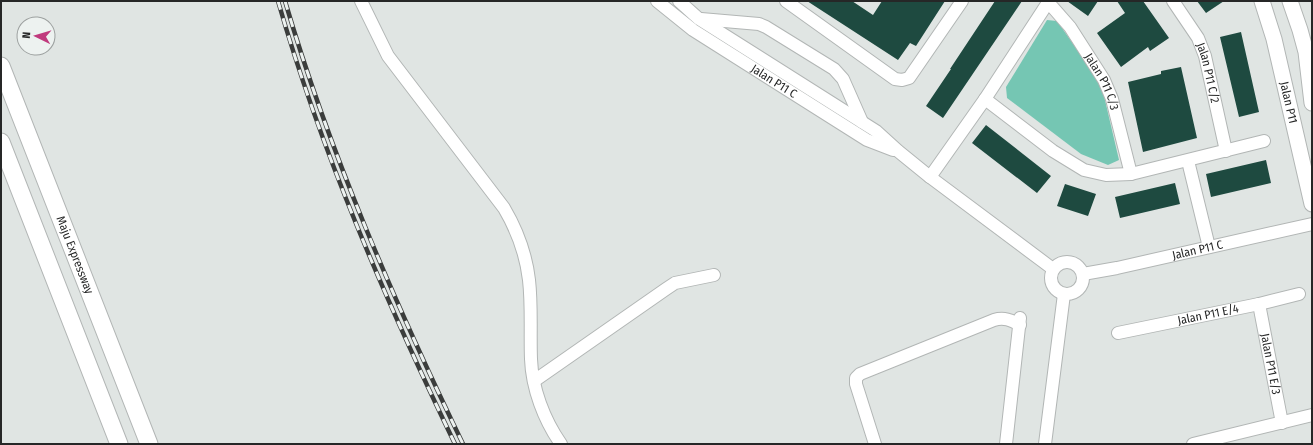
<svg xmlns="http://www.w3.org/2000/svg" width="1313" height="445" viewBox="0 0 1313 445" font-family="'Fira Sans Condensed',sans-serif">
<rect width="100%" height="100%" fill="#e0e5e3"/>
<!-- green -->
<path fill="#75c6b3" d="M1047,20l10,1 44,62 18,77 -11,5 -27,-11 -74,-56 -1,-11z"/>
<!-- building -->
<path fill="#1e4a40" d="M807,1h45l21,14 9,-14h63l-29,45 -6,-3 -12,17z
M995,1h27l-79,117 -17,-12 25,-37h-1z
M1067,1h31l-10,15z
M1117,1h26l26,37 -19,13 -2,-4 -27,20 -24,-34 28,-20z
M1197,1h27l-18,12z
M1241,32l18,80 -20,5 -19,-80z
M1181,67l16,71 -54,14 -15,-70 33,-8v-3z
M986,125l65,51 -14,17 -65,-50z
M1266,160l5,23 -60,14 -5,-23z
M1175,183l5,21 -60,14 -5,-21z
M1065,184l31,10 -8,22 -31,-10z"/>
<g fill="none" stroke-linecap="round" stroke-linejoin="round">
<!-- minor casing -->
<g stroke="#b2b6b5" stroke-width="14">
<g id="minor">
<path d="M361,1l27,55 116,152c13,22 22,46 25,72 3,26 1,53 2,79 1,29 13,61 30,85"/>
<path id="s1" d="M657,1l36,29 174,110 26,10"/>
<path d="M679,1l20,18 177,112 22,20 32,26 123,92"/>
<path d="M786,1l109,78 7,1 7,-2 53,-77"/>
<path id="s2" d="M1173,1l25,37 7,18 21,95"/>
<path id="s3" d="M1048,2l22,25 34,53 8,19 19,75"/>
<path d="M701,19l58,5 7,3 68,42 9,10 19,43"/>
<path d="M985,99l68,52 31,19 22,5 25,-1 133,-33"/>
<path d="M1188,161l21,86"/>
<path d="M930,177l55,-78 64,-98"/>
<circle cx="1067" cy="278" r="16"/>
<path id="s4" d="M1083,274l34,-6 195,-44"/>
<path id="s5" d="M1259,304l23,119"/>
<path id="s6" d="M1118,333l141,-29 40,-10"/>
<path d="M534,381l132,-92 9,-6 39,-8"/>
<path d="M875,444l-19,-60v-6l4,-4 134,-54c10,-3 17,0 26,5"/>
<path d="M1006,444l14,-126"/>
<path d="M1045,444l19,-150"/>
<path d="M1193,444l119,-29"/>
</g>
</g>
<!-- major casing -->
<g stroke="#b2b6b5" stroke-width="17">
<g id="major">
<path id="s7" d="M1262,1l12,38 38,165"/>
<path d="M1290,1l10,29 6,22 6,51"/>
</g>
</g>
<!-- highway casing -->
<g stroke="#b2b6b5" stroke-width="19">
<g id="highway">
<path id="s8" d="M1,66l148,378"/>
<path d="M1,142l118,302"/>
</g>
</g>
<!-- minor -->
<use href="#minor" stroke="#fff" stroke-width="12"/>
<!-- major -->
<use href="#major" stroke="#fff" stroke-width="15"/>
<!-- highway -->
<use href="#highway" stroke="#fff" stroke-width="17"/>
<!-- rail casing -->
<g stroke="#3b3d3c" stroke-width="4.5">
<path id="rail" d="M278,1c44,153 108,300 177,443
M285,1c45,153 109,300 178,443"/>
</g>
<!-- rail -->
<use href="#rail" stroke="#edf2f0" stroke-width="3" stroke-dasharray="9" stroke-linecap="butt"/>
</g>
<g text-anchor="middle" stroke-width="4" stroke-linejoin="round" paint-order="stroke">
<!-- street labels -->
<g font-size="12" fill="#262727" stroke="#edf2f0">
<text dy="4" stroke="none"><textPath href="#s2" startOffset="81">Jalan P11 C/2</textPath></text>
<text dy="4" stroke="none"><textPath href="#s1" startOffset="142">Jalan P11 C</textPath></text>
<text dy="4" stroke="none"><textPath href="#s3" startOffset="97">Jalan P11 C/3</textPath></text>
<text dy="4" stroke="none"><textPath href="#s7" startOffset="105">Jalan P11</textPath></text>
<text dy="4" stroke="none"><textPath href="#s4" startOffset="117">Jalan P11 C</textPath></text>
<text dy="4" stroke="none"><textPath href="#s8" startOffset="203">Maju Expressway</textPath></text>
<text dy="4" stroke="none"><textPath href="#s6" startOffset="92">Jalan P11 E/4</textPath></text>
<text dy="4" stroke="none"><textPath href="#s5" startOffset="61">Jalan P11 E/3</textPath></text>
</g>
</g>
<!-- border -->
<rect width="1313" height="445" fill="none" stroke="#262727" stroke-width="4"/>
<!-- north arrow -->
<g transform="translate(36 36) rotate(275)"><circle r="19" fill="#edf2f0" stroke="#9da1a0"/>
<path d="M0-3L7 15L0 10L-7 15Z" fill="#c03a7d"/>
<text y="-6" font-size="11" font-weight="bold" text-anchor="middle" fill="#262727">N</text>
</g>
</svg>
